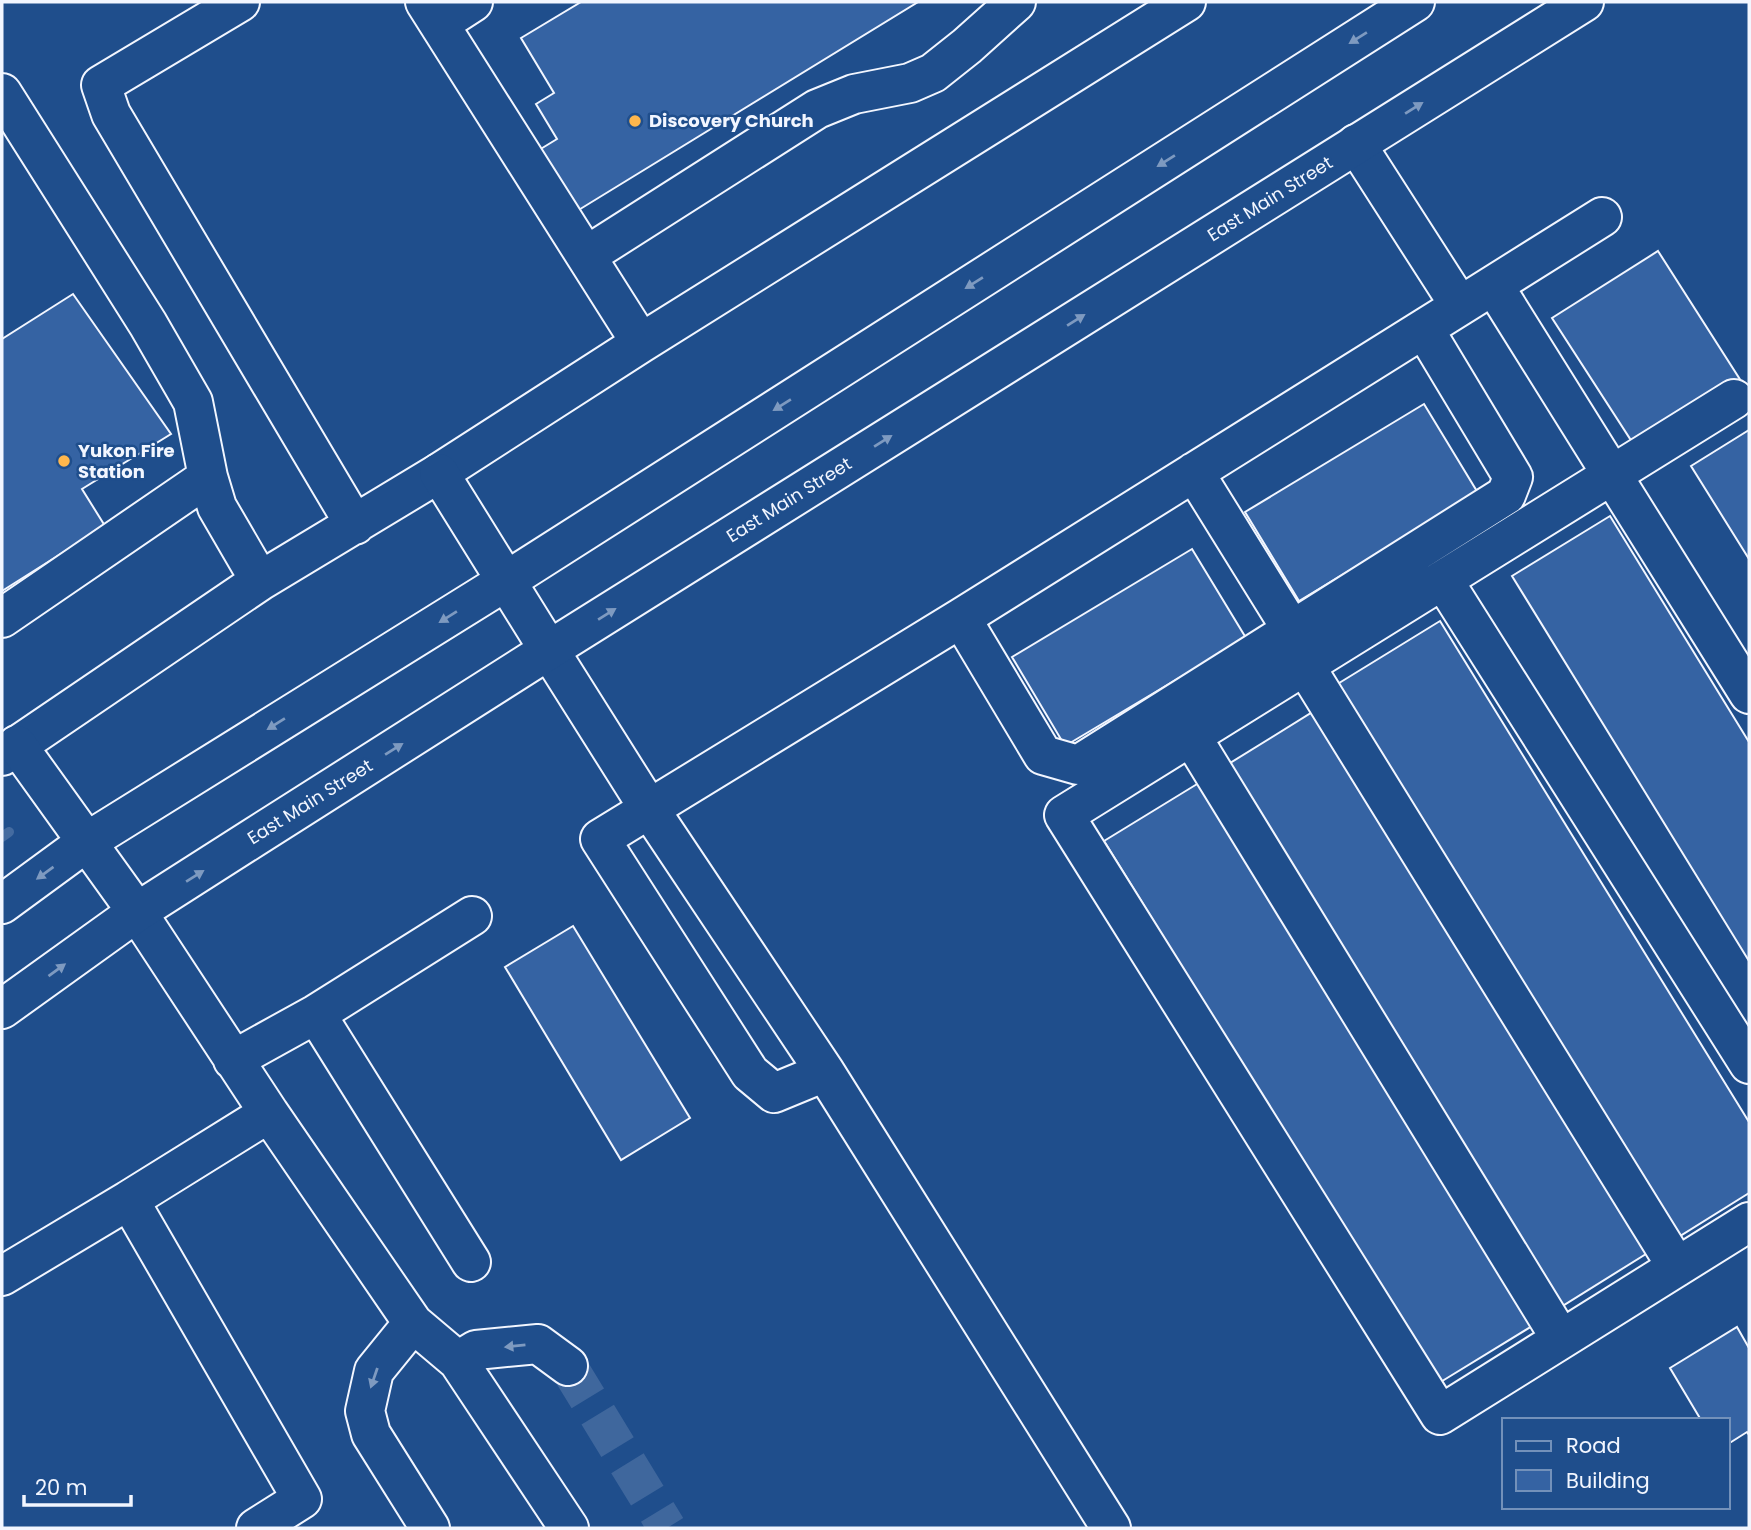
<svg xmlns="http://www.w3.org/2000/svg" width="1751" height="1530" viewBox="0 0 1751 1530" font-family="Poppins,sans-serif">
<rect width="100%" height="100%" fill="#1f4e8c"/>
<g fill="none" stroke-linecap="round" stroke-linejoin="round">
<!-- stream -->
<path stroke="#446ba0" stroke-width="10" d="M2,837l7,-5"/>
</g>
<!-- building -->
<path fill="#3563a3" stroke="#f2f6ff" stroke-width="2" d="M581,2h337l-341,209 -38,-61 18,-11 -21,-35 18,-11 -33,-55z
M1658,251l83,130 -105,67 -84,-130z
M73,294l98,140 -89,55 23,37 -103,65v-252z
M1424,404l54,89 -179,108 -54,-89z
M1749,430v129l-58,-93z
M1610,516l139,226v219l-237,-385z
M1192,549l54,89 -181,108 -53,-89z
M1440,621l309,501v71l-77,48 -341,-553z
M1319,708l335,541 -98,61 -334,-542z
M1202,781l335,542 -98,60 -335,-542z
M573,926l117,192 -69,42 -116,-193z
M1737,1327l12,21v87l-2,-3 -19,12v-24h-27l-31,-52z"/>
<g fill="none" stroke-linecap="round" stroke-linejoin="round">
<!-- minor-tunnel -->
<path stroke="#3f679d" stroke-width="38" stroke-dasharray="38 19" stroke-linecap="butt" d="M568,1366l99,162"/>
<!-- minor casing -->
<g stroke="#f2f6ff" stroke-width="42">
<path id="minor" d="M240,2l-139,83 10,29 244,411
M425,2l216,341
M439,24l34,-22
M2,93l146,231 45,78 15,75 9,30 43,74
M1356,144l104,162 142,-89
M586,256l231,-147 37,-15 56,-11 23,-10 34,-27 49,-44
M1494,286l255,408
M1734,399l-670,416 376,600 309,-193
M1194,472l98,158
M1443,580l306,484
M2,618l206,-141
M961,618l82,137 35,10 428,-270 7,-18 -89,-148
M549,650l99,157 177,265 286,456
M1305,666l372,601
M1191,736l370,603
M2,756l258,-175 179,-108 202,-130 545,-341
M316,1014l155,248
M233,1060l83,-46 156,-98
M825,1072l-51,21 -24,-20 -150,-234 361,-221 499,-312
M269,1113l144,210 45,38 111,167
M129,1200l140,-87 -132,-201
M2,1276l127,-76 173,299 -46,29
M413,1323l-39,48 -9,40 6,23 59,94
M458,1361l18,-11 62,-6 30,22"/>
</g>
<!-- highway casing -->
<g stroke="#f2f6ff" stroke-width="42">
<path id="highway" d="M439,473l110,177
M17,745l120,167
M2,904l86,-63 418,-260 909,-579
M2,1009l135,-97 116,-74 296,-188 1035,-648"/>
</g>
<!-- minor -->
<use href="#minor" stroke="#1f4e8c" stroke-width="38"/>
<!-- highway -->
<use href="#highway" stroke="#1f4e8c" stroke-width="38"/>
</g>
<!-- one-way arrows -->
<defs><path id="oneway-solid" d="M-6-.8H1V-3.2L6.5 0L1 3.2V.8H-6Z" transform="scale(1.75)"/></defs>
<g fill="#7e9ac0">
<use href="#oneway-solid" transform="translate(1358 38) rotate(148)"/>
<use href="#oneway-solid" transform="translate(1414 108) rotate(-32)"/>
<use href="#oneway-solid" transform="translate(1166 161) rotate(148)"/>
<use href="#oneway-solid" transform="translate(974 283) rotate(148)"/>
<use href="#oneway-solid" transform="translate(1076 320) rotate(-32)"/>
<use href="#oneway-solid" transform="translate(782 405) rotate(148)"/>
<use href="#oneway-solid" transform="translate(883 441) rotate(-32)"/>
<use href="#oneway-solid" transform="translate(607 614) rotate(-32)"/>
<use href="#oneway-solid" transform="translate(448 617) rotate(148)"/>
<use href="#oneway-solid" transform="translate(276 724) rotate(148)"/>
<use href="#oneway-solid" transform="translate(394 749) rotate(-32)"/>
<use href="#oneway-solid" transform="translate(45 873) rotate(144)"/>
<use href="#oneway-solid" transform="translate(195 876) rotate(-32)"/>
<use href="#oneway-solid" transform="translate(57 970) rotate(-36)"/>
<use href="#oneway-solid" transform="translate(515 1346) rotate(174)"/>
<use href="#oneway-solid" transform="translate(374 1378) rotate(109)"/>
</g>
<!-- markers -->
<g fill="#ffb74d" stroke="#1f4e8c" stroke-width="2.5">
<circle cx="635" cy="121" r="7"/>
<circle cx="64" cy="461" r="7"/>
</g>
<g text-anchor="middle" stroke-width="5" stroke-linejoin="round" paint-order="stroke">
<!-- poi labels -->
<g font-size="18" font-weight="bold" fill="#f2f6ff" stroke="#1f4e8c" text-anchor="start">
<text x="649" y="127">Discovery Church</text>
<text x="78" y="457">Yukon Fire<tspan x="78" dy="21">Station</tspan></text>
</g>
<!-- street labels -->
<g font-size="18" fill="#f2f6ff" stroke="#1f4e8c">
<text transform="translate(1270 199) rotate(-32)" y="6">East Main Street</text>
<text transform="translate(789 500) rotate(-32)" y="6">East Main Street</text>
<text transform="translate(310 802) rotate(-32)" y="6">East Main Street</text>
</g>
</g>
<!-- border -->
<rect width="1751" height="1530" fill="none" stroke="#f2f6ff" stroke-width="7"/>
<!-- legend -->
<rect x="1502" y="1418" width="228" height="91" fill="#1f4e8c" stroke="#7391ba" stroke-width="2"/>
<rect x="1516" y="1441" width="35" height="10" fill="#1f4e8c" stroke="#7391ba" stroke-width="2"/>
<text x="1566" y="1453" font-size="21" fill="#f2f6ff">Road</text>
<rect x="1516" y="1470" width="35" height="21" fill="#3563a3" stroke="#7391ba" stroke-width="2"/>
<text x="1566" y="1488" font-size="21" fill="#f2f6ff">Building</text>
<!-- scale -->
<path d="M24 1495v10h107v-10" fill="none" stroke="#f2f6ff" stroke-width="3.5"/>
<text x="35" y="1495" font-size="21" fill="#f2f6ff" stroke="#1f4e8c" stroke-width="5" paint-order="stroke">20 m</text>
</svg>
